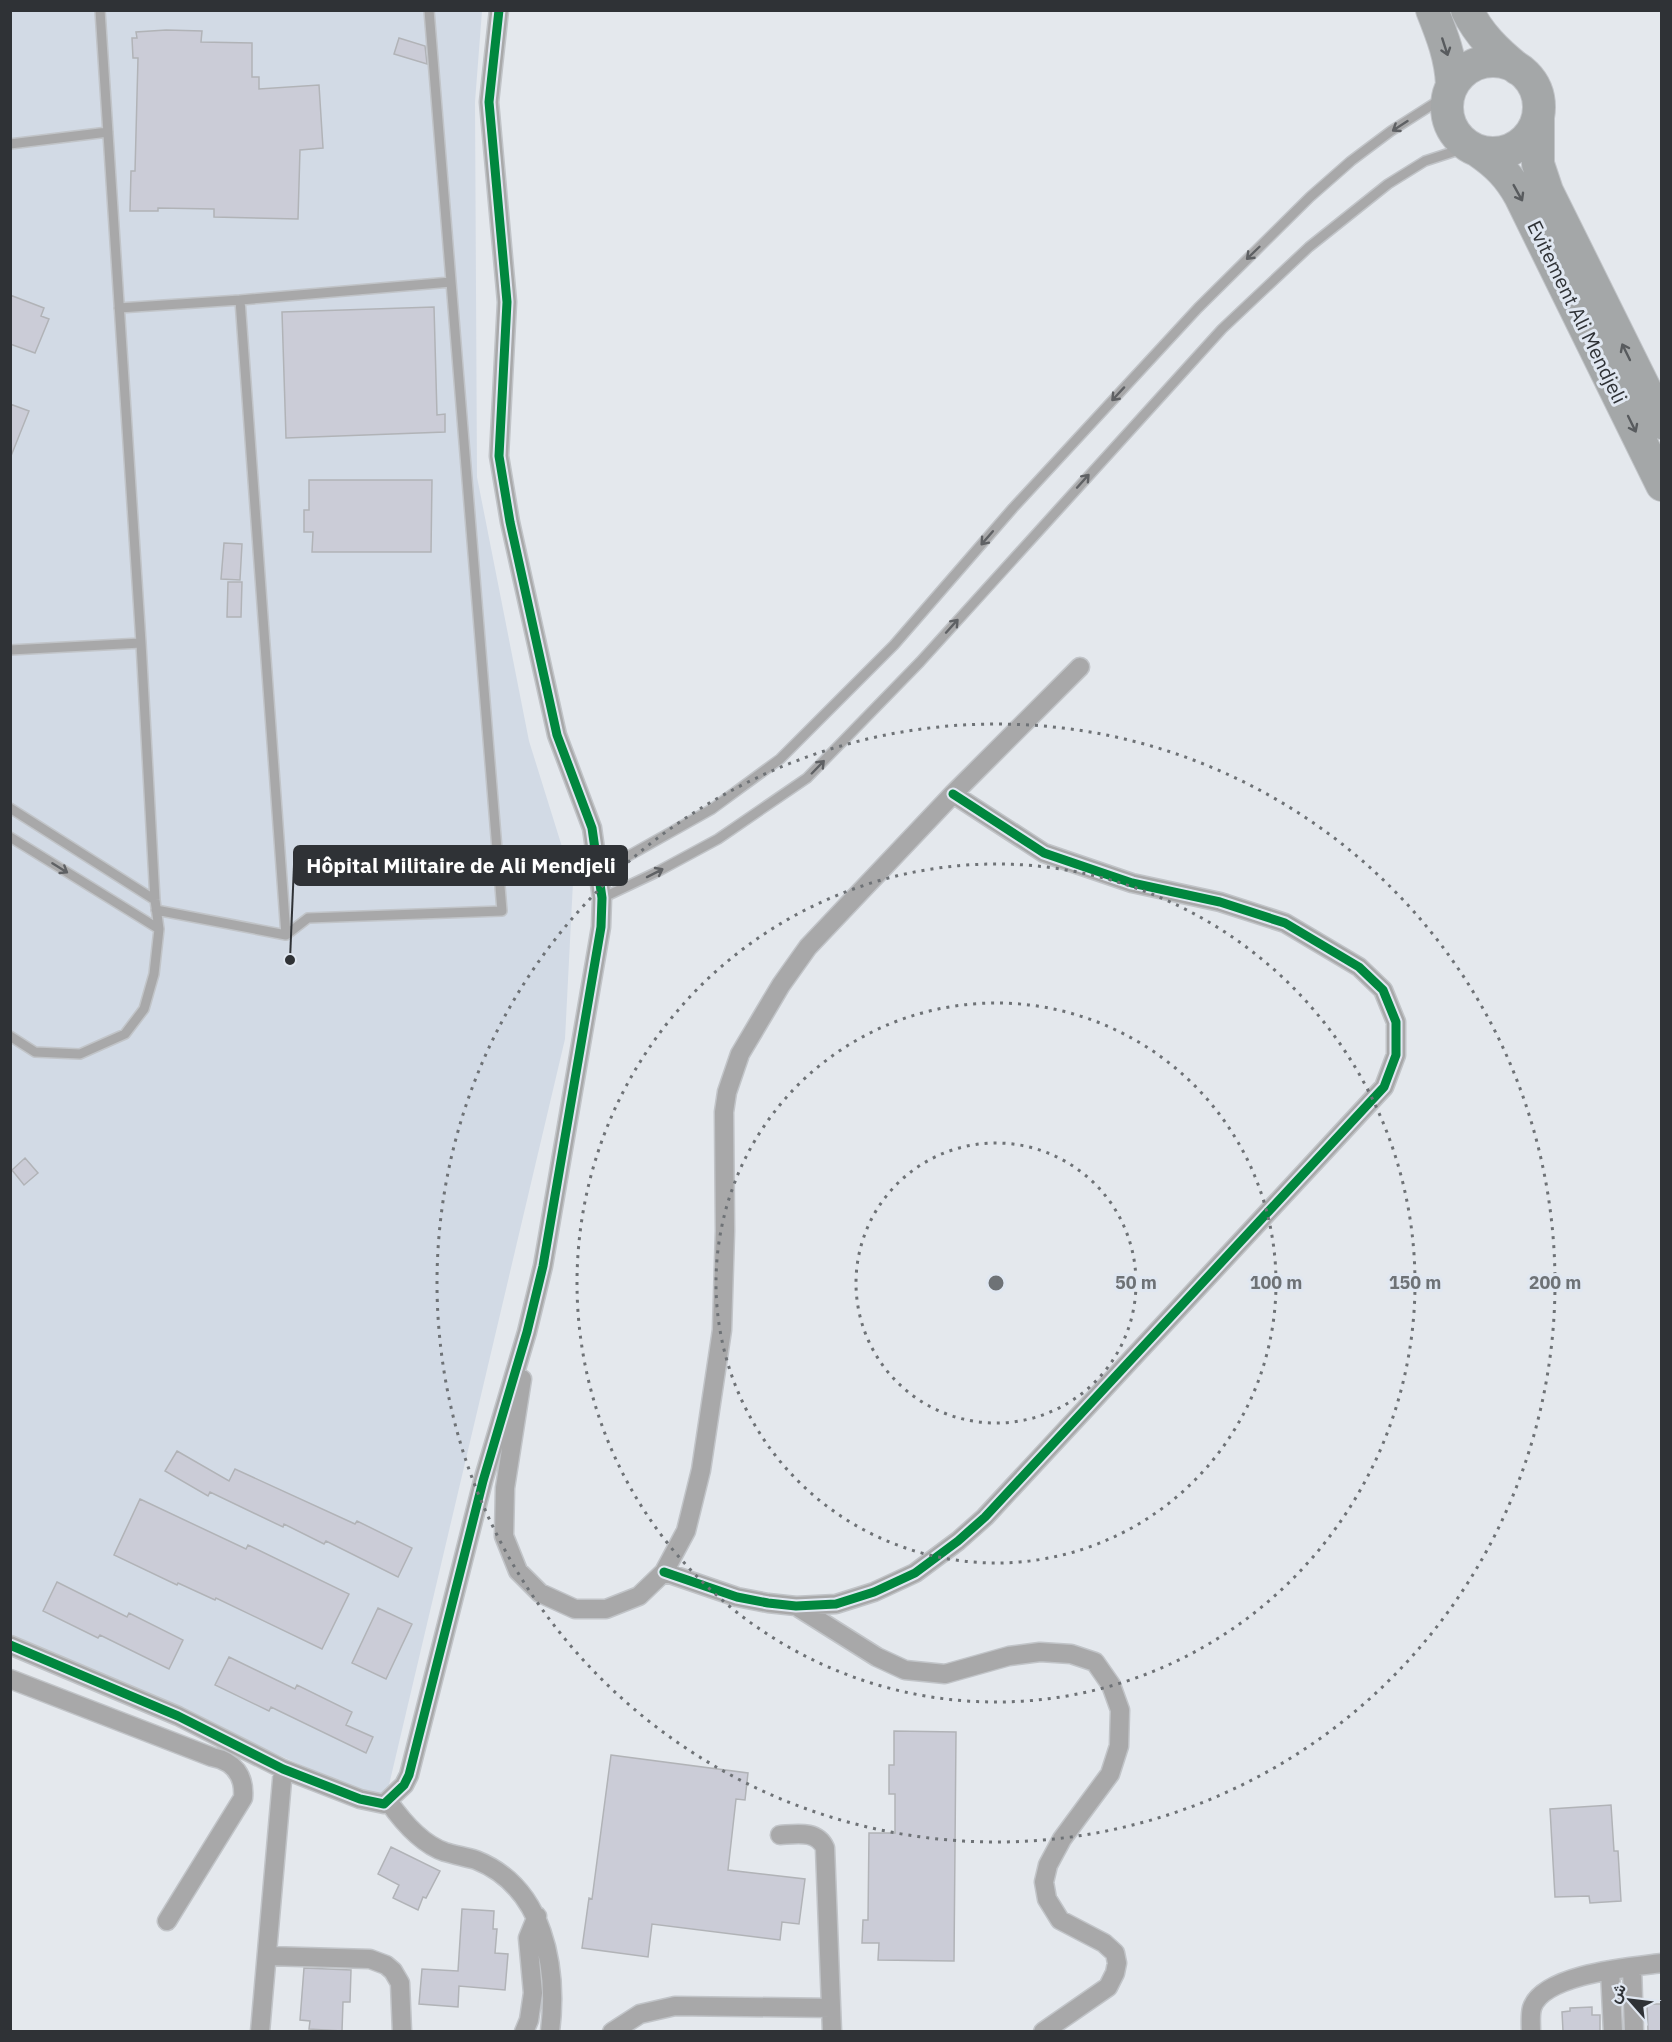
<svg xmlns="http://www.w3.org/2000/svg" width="1672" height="2042" viewBox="0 0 1672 2042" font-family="'IBM Plex Sans',Vazirmatn,sans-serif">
<rect width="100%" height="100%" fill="#e4e8ed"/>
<!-- built -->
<path fill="#d2dae5" d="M11,11h471l-7,91 2,375 52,264 44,141 -8,157 -180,763 -374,-165z"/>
<!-- building -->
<path fill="#cbccd7" stroke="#b1b3b7" stroke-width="1.5" d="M166,30l36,1 -1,11 51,1v34h7v12l60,-4 4,63 -23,2 -2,69 -84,-2v-8l-56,-1v3h-28l1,-40h4l3,-113h-5l-1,-20h5l-1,-6z
M399,38l26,8 2,18 -33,-10z
M10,295l34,13 -3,8 8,3 -14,34 -25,-9z
M434,307l3,108 8,-1v18l-159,6 -4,-126z
M10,404l19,7 -18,45 -1,-1z
M309,480h123l-1,72h-119l1,-20h-9v-22h5z
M224,543l18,1 -2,36 -19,-1z
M228,582h14l-1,35h-14z
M25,1158l13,15 -14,12 -12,-15z
M177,1451l52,30 6,-12 120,55 2,-3 55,27 -14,29 -72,-36 -2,3 -40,-20 -1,3 -73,-35 -2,4 -43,-25z
M140,1499l106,50 2,-4 101,49 -27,55 -106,-51 -1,2 -37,-17 -1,2 -63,-30z
M57,1582l70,35 2,-4 54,27 -14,29 -69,-34 -2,3 -55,-27z
M378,1608l34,16 -26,55 -34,-16z
M229,1657l66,32 2,-4 55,27 -6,13 27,12 -7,16 -95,-46 -2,4 -54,-26z
M894,1731l62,1 -2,229 -76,-1 1,-17h-17l1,-23h5l1,-87h26v-39h-6v-29h5z
M611,1755l137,18 -3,27 -9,-1 -8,71 77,9 -6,45 -17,-2 -2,18 -128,-16 -4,33 -66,-9 7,-50 3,1z
M1611,1805l3,46h4l3,50 -31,2 -1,-7 -34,1 -5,-88z
M391,1847l49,24 -14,27 -3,-1 -5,13 -25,-12 6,-13 -21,-11z
M462,1909l32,2 -1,18h4l-2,24 13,1 -3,36 -46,-4 -1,21 -39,-3 3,-35 36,2z
M304,1968l47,2 -1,32h-7l-1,29 -33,-2 1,-8 -10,-1z
M1647,2004h15v27h-14z
M1592,2007v8h8v16h-37l-1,-19 8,-1v-3z"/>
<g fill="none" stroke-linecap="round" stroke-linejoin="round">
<!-- lane casing -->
<g stroke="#c1c4c8" stroke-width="12">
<path id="lane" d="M10,144l98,-12
M240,300l46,635
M119,308l121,-8 211,-18
M10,650l131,-7
M10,808l145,92
M10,837l149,92
M598,873l114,-64 68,-50 114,-114 119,-137 185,-200 112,-111 41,-36 40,-30 58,-37
M602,898l53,-25 63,-34 89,-61 113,-116 302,-333 87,-82 79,-63 37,-23 43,-14
M156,910l130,25
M286,935l22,-17 194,-7 -73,-901
M10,1036l25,16 45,2 45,-20 19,-25 10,-35 5,-45 -4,-29 -14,-257 -41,-633"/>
</g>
<!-- street casing -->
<g stroke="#c1c4c8" stroke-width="21">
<path id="street" d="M522,1379l-17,109 -1,48 14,35 22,22 35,16h31l33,-13 25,-24 22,-41 15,-61 21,-140 3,-99 -1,-119 3,-20 13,-38 41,-69 27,-38 145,-153 127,-127
M664,1572l73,25 31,6 28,3 40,-2 38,-12 41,-19 43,-32 27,-24 399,-430 12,-32v-33l-13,-32 -24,-23 -74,-44 -65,-21 -88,-19 -88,-30 -91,-59
M796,1606l81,51 28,13 40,4 64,-18 31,-4 31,2 24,8 16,23 9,25 -1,36 -9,28 -48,65 -14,26 -4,17 3,17 13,21 44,23 11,10 2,10 -2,10 -7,14 -65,45
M10,1645l168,71 105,53 77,30 24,5 20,-19 5,-10 74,-294 44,-149 16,-66 58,-339 1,-29 -10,-70 -35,-93 -47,-213 -11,-66 8,-154 -18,-200 10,-92
M10,1679l202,78c22,4 33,19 31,41l-76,123
M388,1801c14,20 33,43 57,51 10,3 21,5 31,8 68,27 82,107 74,172
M780,1835c17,-1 37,-5 45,13l7,184
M268,1956l102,3 16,6 7,6 7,12 2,49
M1632,1967l2,65
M1610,1970l3,62
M260,2032l23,-263
M524,2032l5,-12 4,-27 -5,-55 9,-22
M612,2032l28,-18 35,-8 156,2
M1531,2032c0,-8 -1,-17 1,-24 11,-34 99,-41 130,-45"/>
</g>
<!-- highway casing -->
<g stroke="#c1c4c8" stroke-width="34">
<path id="highway" d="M1432,10c10,25 19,48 20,75
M1467,10c12,25 30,42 51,59
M1447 107a46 46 0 1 1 92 0a46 46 0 1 1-92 0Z
M1538,117v47l9,27 115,232
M1478,151c19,13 31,25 42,45l142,289"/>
</g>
<!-- lane -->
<use href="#lane" stroke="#a8a8a9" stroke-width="9"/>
<!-- street -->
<use href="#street" stroke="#a8a8a9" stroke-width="18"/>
<!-- highway -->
<use href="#highway" stroke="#a4a7a8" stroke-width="32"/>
<!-- cycleway casing -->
<g stroke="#e0e7f1" stroke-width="13">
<path id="cycleway" d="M664,1572l73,25 31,6 28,3 40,-2 38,-12 41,-19 43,-32 27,-24 399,-430 12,-32v-33l-13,-32 -24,-23 -74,-44 -65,-21 -88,-19 -88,-30 -91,-59
M10,1645l168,71 105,53 77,30 24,5 20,-19 5,-10 74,-294 44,-149 16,-66 58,-339 1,-29 -10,-70 -35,-93 -47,-213 -11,-66 8,-154 -18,-200 10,-92"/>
</g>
<!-- cycleway -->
<use href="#cycleway" stroke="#00873e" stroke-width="9"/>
</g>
<!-- one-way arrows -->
<defs><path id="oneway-shaft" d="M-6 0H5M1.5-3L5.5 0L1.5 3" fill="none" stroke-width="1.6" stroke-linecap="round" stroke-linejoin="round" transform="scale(1.5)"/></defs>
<g stroke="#585b5e">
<use href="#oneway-shaft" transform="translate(1445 47) rotate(72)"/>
<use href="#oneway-shaft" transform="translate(1518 193) rotate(61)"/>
<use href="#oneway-shaft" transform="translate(1626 352) rotate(-116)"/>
<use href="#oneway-shaft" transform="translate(1632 424) rotate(64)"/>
</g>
<g stroke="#5f6164">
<use href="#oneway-shaft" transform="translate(1400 126) rotate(147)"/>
<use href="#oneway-shaft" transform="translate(1253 253) rotate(136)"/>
<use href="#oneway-shaft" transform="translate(1118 394) rotate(133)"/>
<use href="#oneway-shaft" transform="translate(1083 481) rotate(-48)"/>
<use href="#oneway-shaft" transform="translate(987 538) rotate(131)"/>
<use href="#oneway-shaft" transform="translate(952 626) rotate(-48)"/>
<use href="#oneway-shaft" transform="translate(818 767) rotate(-46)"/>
<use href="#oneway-shaft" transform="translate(60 868) rotate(32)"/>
<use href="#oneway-shaft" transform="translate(655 873) rotate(-27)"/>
</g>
<!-- distance rings -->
<g fill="none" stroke="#6e7276" stroke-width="3" stroke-dasharray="3 6">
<circle cx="996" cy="1283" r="140"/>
<circle cx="996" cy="1283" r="280"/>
<circle cx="996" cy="1283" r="419"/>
<circle cx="996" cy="1283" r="559"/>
</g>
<g text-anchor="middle" stroke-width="6" stroke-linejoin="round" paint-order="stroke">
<!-- street labels -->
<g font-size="20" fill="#2f3236" stroke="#e0e7f1">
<text transform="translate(1577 312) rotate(64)" y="7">Evitement Ali Mendjeli</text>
</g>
</g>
<circle cx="996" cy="1283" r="9" fill="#6e7276" stroke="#e0e7f1" stroke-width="3"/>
<g font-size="18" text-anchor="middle" font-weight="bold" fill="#6e7276" stroke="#e0e7f1" stroke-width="6" stroke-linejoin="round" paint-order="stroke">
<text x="1136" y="1289">50 m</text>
<text x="1276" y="1289">100 m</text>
<text x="1415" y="1289">150 m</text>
<text x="1555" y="1289">200 m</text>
</g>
<!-- callouts -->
<path fill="none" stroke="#2f3236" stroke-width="2" d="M290 960L294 865"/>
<circle fill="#2f3236" stroke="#e0e7f1" stroke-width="2" cx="290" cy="960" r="6"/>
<rect fill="#2f3236" stroke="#2f3236" stroke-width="2" x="294" y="846" width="333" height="39" rx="6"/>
<g font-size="21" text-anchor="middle" font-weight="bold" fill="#fff">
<text x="461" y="873">Hôpital Militaire de Ali Mendjeli</text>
</g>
<!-- border -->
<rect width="1672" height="2042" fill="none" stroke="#2f3236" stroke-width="24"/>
<!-- north arrow -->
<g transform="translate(1630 2000) rotate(298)" stroke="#e0e7f1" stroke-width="4.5" paint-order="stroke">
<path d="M0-4.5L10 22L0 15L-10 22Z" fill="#2f3236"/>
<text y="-9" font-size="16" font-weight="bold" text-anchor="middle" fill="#2f3236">ش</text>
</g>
</svg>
